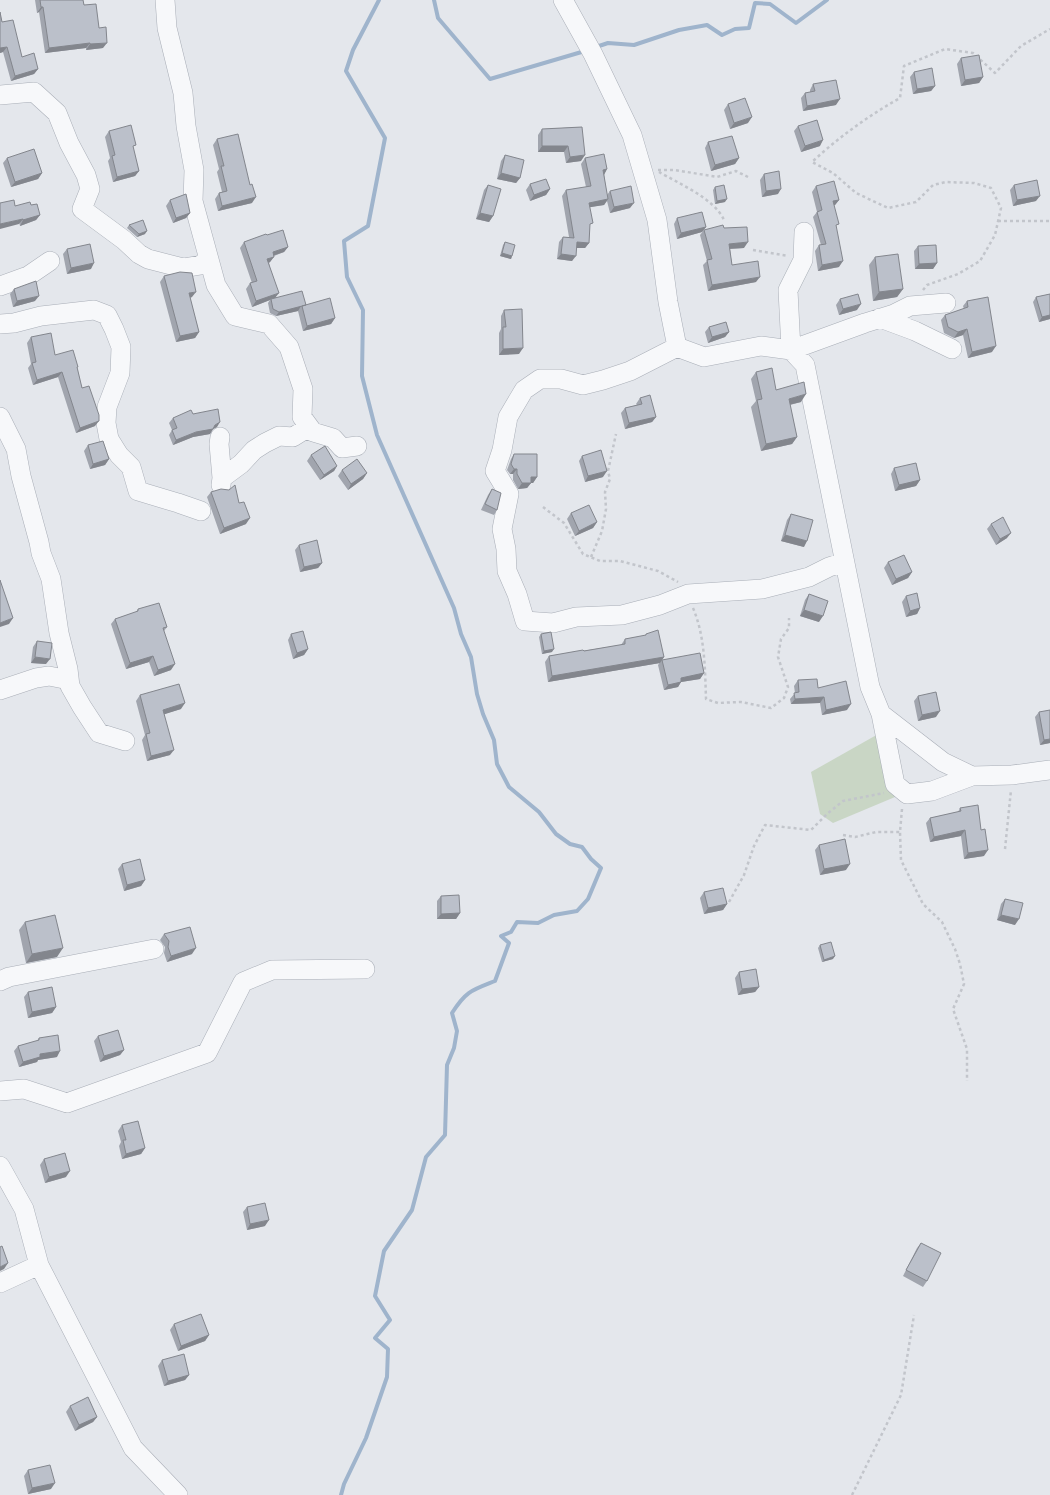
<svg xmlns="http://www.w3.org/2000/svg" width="1050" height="1495" viewBox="0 0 1050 1495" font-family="'Source Sans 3',sans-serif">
<rect width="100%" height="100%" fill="#e4e7ec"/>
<!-- green -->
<path fill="#c9d6c5" d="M880,733l15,64 -62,26 -13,-9 -9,-42z"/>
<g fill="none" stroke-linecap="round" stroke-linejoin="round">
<!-- stream -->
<path stroke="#9fb4cc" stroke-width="4" d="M434,0l4,18 52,61 95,-28
M596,47l12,-4 26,2 45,-15 28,-5 15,10 13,-6 14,-1 6,-25 15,1 26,19 31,-23
M341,1495l3,-11 22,-46 21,-61 1,-28 -13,-11 15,-18 -15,-24 9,-45 28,-41 14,-53 19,-22 2,-70 7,-17 3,-17 -5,-18c14,-22 20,-23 43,-32l14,-38 -8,-7 10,-4 6,-10 21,1 16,-8 23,-4 11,-12 13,-31 -10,-9 -9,-12 -12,-3 -14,-10 -17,-22 -30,-25 -12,-23 -3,-24 -11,-26 -6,-20 -6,-37 -10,-23 -7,-26 -77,-173 -15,-59 1,-66 -16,-33 -3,-36 24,-15 17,-88 -39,-67 7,-21 26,-50"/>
<!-- minor casing -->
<g stroke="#a9aeb7" stroke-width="20">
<path id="minor" d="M165,0l2,28 16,65 3,33 8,44 -1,31 23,84 19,31 34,8 20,23 14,42 -1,28 11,15 20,6 9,10 15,-2
M563,0l30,54 39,81 25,85 11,82 9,45 27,10 57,-11 30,4 14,15 65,322 11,27 62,48 29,14 40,-1 38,-5
M0,95l34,-3 23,21 12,30 17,32 4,14 -8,20 42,31 15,14 9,5 35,9 18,-3 7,-6
M804,232l-1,28 -15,30 3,60 74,-27 29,-9 16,-8 36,-3
M0,286l28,-10 22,-15
M880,318l35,13 37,18
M0,324l14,-1 27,-7 53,-6 13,5 7,14 7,18 -1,26 -13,34 -1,16 3,16 10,16 12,12 7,24 40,12 23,8
M677,347l-47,24 -27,9 -20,5 -22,-6h-21l-16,11 -16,27 -6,33 -7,21 14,23 -7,35 4,20 1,22 10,23 8,27 28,2 23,-6 46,-2 38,-10 28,-11 74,-5 47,-12 20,-10 15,-5
M0,417l16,32 5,27 18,66 2,11 10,26 8,54 9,36 2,17 12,21 17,26 26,8
M220,437l-1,7 3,34
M221,485l1,-7 19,-14 13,-14 11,-7 14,-7 14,1 16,-10
M0,690l36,-12 13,-2 20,4
M881,714l14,70 12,10 25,-3 40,-15
M0,981l9,-4 145,-28
M0,1091l24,-2 43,14 140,-50 36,-71 29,-12 93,-1
M0,1166l24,43 15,56 94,183 45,47
M0,1283l39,-18"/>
</g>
<!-- path -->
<path stroke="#c2c5cb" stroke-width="2.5" stroke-dasharray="3 3" stroke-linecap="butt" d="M658,170h17l42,7 19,-6 12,6
M659,172c19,11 56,27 65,48
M998,221h52
M753,250l35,6
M923,290l4,-5 31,-11 22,-13 15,-26 6,-27 -10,-20 -17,-5 -28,-1 -13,3 -17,17 -28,6 -32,-15 -23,-20 -21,-11c27,-25 56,-46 88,-64l4,-32 41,-17 28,4 22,20 26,-27 29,-17
M543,507l21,16 19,31 17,7h20l38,10 20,11
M591,557l11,-26 4,-22 -1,-17 5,-13 -2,-8 8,-37
M693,608c12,28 12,61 13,91l12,4 23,-1 30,6 13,-10 4,-11 -10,-30 3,-18 8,-11v-10
M902,809l-2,23 1,28 22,44 19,18 13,27 5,15 4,20 -11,25 14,40v32
M843,835l12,2 21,-5h24
M1005,849l6,-59
M729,902l15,-27 10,-29 11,-21 46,5 16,-16 16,-13 41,-8
M852,1495l49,-100 13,-80"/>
<!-- minor -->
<use href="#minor" stroke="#f7f8fa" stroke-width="19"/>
</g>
<!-- wall -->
<path fill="#a1a5ae" d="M35,0h48l1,5 19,43 -17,2v-2l-41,5 -6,-41 -2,1z
M0,12l2,10 20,35 16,12 -4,5 -23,7 -8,-29 -3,1z
M961,58l22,19 -4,6 -18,3 -4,-22z
M914,72l21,14 -4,5 -18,3 -3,-17z
M813,84l23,21 -33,6 -2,-13 4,-5 5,-1v-2z
M728,104l20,19 -18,6 -6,-19z
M798,126l22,20 -19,6 -7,-21z
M582,127l-1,34 -15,2 -2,-11h-26v-17l4,-6z
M109,131l24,18 6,22 -4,5 -22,6 -5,-21 2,-3 -5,-21z
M217,139l35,64 -34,8 -3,-12 4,-6 3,-1 -5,-20 2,-3 -6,-24z
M708,142l31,16 -4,6 -24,7 -6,-23z
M505,155l15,23 -4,5 -19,-4 4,-18z
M7,158l35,15 -4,6 -27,8 -8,-24z
M585,158l22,11 -3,5 3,21 3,-4 20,17 -20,5 -3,-12 -3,4 -14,2 -1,36 -4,5h-8l-5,13 -15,-2 2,-17 4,-5h6l-7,-41 4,-6 20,-3 -5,-23z
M764,174l14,20 -16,3 -2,-17z
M530,184l20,5 -4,6 -16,6 -4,-11z
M488,185l5,31 -4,6 -13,-3 8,-29z
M1014,185l22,16 -23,5 -3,-16z
M816,186l23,14 -4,5h-1l5,62 -21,4 -3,-20 4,-6h2l-8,-28 4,-5 -5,-20z
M715,187l10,15 -10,2 -2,-14z
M170,200l20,13 -4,5 -13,5 -7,-17z
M31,205l9,10 -4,5 -16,6 -5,-20z
M677,218l29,9 -4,5 -25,7 -3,-15z
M129,225l16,9 -8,3 -10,-9z
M724,228l20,20 -14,1 2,16 24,17 -48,9 -5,-26 4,-4 -7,-26 4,-5z
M267,235l21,12 -4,5 -10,4 -4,6 -1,1 7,35 30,7 29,13 -4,6 -28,7 -5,-20 -22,5 -6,-3 -2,-10 2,-3 -18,7 -6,-18 4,-6h2l-12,-35 4,-6z
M505,242l7,14 -1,3 -11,-3 3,-11z
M918,246l19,17 -4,6h-18l-1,-18z
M67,249l24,20 -24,5 -4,-20z
M875,257l28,32 -6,8 -24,4 -4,-36z
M164,276l28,21 -2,1 9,34 -4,6 -19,4 -16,-60z
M14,289l21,12 -22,6 -3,-13z
M1050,294v25l-11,3 -6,-20 3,-5z
M840,299l17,11 -18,5 -3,-10z
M967,301l25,51 -24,6 -5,-23 -9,3 -10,-5 -3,-13 4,-5 19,-6 -1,-3z
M504,310l15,44 -20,1v-22l2,-4v-13z
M709,327l20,5 -4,5 -17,6 -3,-11z
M31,337l24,18 22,13 5,20 13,38 -19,7 -18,-56 -25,8 -5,-17 3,-4 -4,-21z
M756,372l20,18 25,12 -11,3 7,32 -5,7 -31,7 -10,-44 5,-6 -5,-22z
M640,398l16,19 -4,5 -27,7 -4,-16 4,-5 12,-3 -1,-1z
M193,414l24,13 -4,2 -3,5 -17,3 -20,8 -4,-10 3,-5 -3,-7 4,-5z
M88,445l21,14 -4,6 -15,4 -6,-18z
M514,454l23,23 -4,6h-2l-4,5 -9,1 -5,-9v-6h-3l-3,-4 4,-11z
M311,455l26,11 -3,5 -14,9 -13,-19z
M582,456l21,21 -18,5 -6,-21z
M894,468l26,12 -4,6 -21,5 -4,-17z
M342,470l25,3 -4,6 -15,11 -10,-14z
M492,489l5,21 -3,5 -13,-5 7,-15z
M211,492l28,11 7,21 -26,10 -13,-37z
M571,513l26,9 -4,6 -18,8 -8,-17z
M791,514l13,33 -23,-6 6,-21z
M991,524l16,14 -11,7 -9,-16z
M299,545l23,18 -4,5 -18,4 -5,-22z
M888,562l24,10 -4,6 -16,7 -8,-17z
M809,594l10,28 -19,-6 5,-16z
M906,596l14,12 -3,6 -11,3 -4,-15z
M138,609l29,18 -3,4 7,39 -17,6 -5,-14 -23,7 -15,-45 4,-5 21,-7z
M291,634l17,15 -4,6 -11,4 -5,-19z
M541,634l11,18 -10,2 -3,-17z
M646,634l18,23 -4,6 -112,19 -3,-20 4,-6 72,-11 4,-6 20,-3z
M37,641l9,23 -15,-1 2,-16z
M662,660l42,13 -4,6 -19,3 -3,5 -14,3 -6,-25z
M798,680l20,8 29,22 -25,5 -2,-12 -29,1 -1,-5 5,-6 -1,-7z
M140,695l41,14 -17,5 6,41 -23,6 -5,-21 3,-5 -9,-34z
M918,696l18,21 -18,4 -4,-20z
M1039,712l11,31 -10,2 -5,-28z
M960,808l24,48 -20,3 -3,-23 -31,6 -4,-19 4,-5 28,-6z
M819,845l27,25 -26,5 -5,-25z
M122,864l23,16 -4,6 -17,5 -6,-22z
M704,892l23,12 -4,6 -19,4 -4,-16z
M441,896l19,17 -4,6h-19v-18z
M1005,899l10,26 -18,-5 4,-16z
M25,922l32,35 -31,6 -7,-33z
M164,934l28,20 -25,8 -3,-9 1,-6 -5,-7z
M820,945l13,14 -11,3 -4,-14z
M739,972l20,15 -4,5 -17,3 -3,-17z
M28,992l28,15 -4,6 -24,5 -4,-21z
M98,1036l26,14 -4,5 -20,7 -6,-21z
M39,1038l18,19 -19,3 -1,2 -18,5 -5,-16 4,-5 19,-5z
M122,1125l23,23 -4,6 -19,5 -3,-13 2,-4 -3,-11z
M44,1159l22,18 -21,6 -5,-18z
M247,1207l18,19 -18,4 -4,-18z
M921,1243l6,38 -4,6 -20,-11 14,-28z
M174,1324l35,11 -4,6 -27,10 -8,-21z
M162,1360l27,15 -4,5 -21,6 -6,-20z
M70,1406l27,11 -4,5 -18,9 -9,-19z
M28,1470l23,19 -23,5 -4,-18z"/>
<!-- shaded-wall -->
<path fill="#83868d" d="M41,7h2l-4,5 -2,1z
M90,43l-4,5 -41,5 4,-5z
M107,43l-4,5 -17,2 4,-6z
M7,47l-4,5 -3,1v-5z
M38,69l-4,5 -23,7 4,-5z
M983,77l-4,6 -18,3 4,-6z
M935,86l-4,5 -18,3 4,-5z
M840,99l-4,6 -33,6 4,-5z
M752,117l-4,6 -18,6 4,-6z
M823,140l-3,6 -19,6 4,-6z
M542,146h26l-4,6h-26z
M585,155l-4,6 -15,2 4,-6z
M739,158l-4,6 -24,7 4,-6z
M607,169l-3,6 -1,-5z
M139,171l-4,5 -22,6 4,-5z
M42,173l-4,6 -27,8 4,-5z
M501,173l19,5 -4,5 -19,-4z
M550,189l-4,6 -16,6 4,-6z
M781,189l-3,5 -16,3 4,-6z
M1040,196l-4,5 -23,5 4,-6z
M256,197l-4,6 -34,8 4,-5z
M608,199l-4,6 -19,3 4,-5z
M727,199l-2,3 -10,2 2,-3z
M839,200l-4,5 -6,2 4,-6z
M634,203l-4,5 -20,5 4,-6z
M190,213l-4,5 -13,5 3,-5z
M480,213l13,3 -4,6 -13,-3z
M40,215l-4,5 -16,6 3,-6z
M23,219l-4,5 -19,5v-5z
M706,227l-4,5 -25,7 4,-6z
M147,231l-2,3 -8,3 2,-3z
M577,242l12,1 -4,5h-12z
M748,242l-4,6 -19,1 4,-5z
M288,247l-4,5 -15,5 4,-5z
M502,253l10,3 -1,3 -11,-3z
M561,254l15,2 -4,5 -15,-2z
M274,257l-4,5 -7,3 4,-6z
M843,261l-4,6 -21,4 4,-6z
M94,263l-3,6 -24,5 4,-6z
M937,263l-4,6h-18l4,-5z
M760,277l-4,5 -48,9 4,-6z
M903,289l-6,8 -24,4 6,-9z
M196,292l-4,5 -7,2 4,-6z
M279,293l-4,5 -4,1 -1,1 -18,7 4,-6z
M39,296l-4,5 -22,6 4,-6z
M861,304l-4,6 -18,5 4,-6z
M301,306l-3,5 -22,5 3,-4z
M1050,315v4l-11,3 3,-5z
M335,318l-4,6 -28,7 4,-5z
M967,329l-4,6 -9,3 4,-6z
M199,332l-4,6 -19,4 4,-6z
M729,332l-4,5 -17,6 4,-6z
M996,346l-4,6 -24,6 4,-6z
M523,348l-4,6 -20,1 4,-6z
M62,372l-4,5 -25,8 4,-5z
M806,394l-5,8 -17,4 5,-7z
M656,417l-4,5 -27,7 4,-6z
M99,421l-4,5 -19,7 4,-5z
M220,422l-3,5 -4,2 -3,5 -17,3 -20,8 3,-5 39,-15z
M797,437l-5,7 -31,7 5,-7z
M109,459l-4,6 -15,4 3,-5z
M337,466l-3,5 -14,9 4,-5z
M514,469h3l-4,5h-3z
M607,471l-4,6 -18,5 3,-6z
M367,473l-4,6 -15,11 3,-6z
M531,477h6l-4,6h-3h1l-4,5 -9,1 4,-6z
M920,480l-4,6 -21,5 4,-6z
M250,518l-4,6 -26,10 4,-6z
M597,522l-4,6 -18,8 4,-5z
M1011,533l-4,5 -11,7 4,-6z
M785,535l22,6 -3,6 -23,-6z
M322,563l-4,5 -18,4 4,-5z
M912,572l-4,6 -16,7 4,-6z
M920,608l-3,6 -11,3 4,-6z
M804,610l19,6 -4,6 -19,-6z
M13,618l-4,6 -9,3v-4z
M308,649l-4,6 -11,4 4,-6z
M554,649l-2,3 -10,2 2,-3z
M153,656l-4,6 -23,7 4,-6z
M35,657l15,2 -4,5 -15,-1z
M664,657l-4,6 -112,19 4,-6z
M175,664l-4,6 -17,6 4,-6z
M704,673l-4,6 -19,3 -3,5 -14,3 4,-5 13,-7z
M824,697l-4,6 -29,1 4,-5z
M185,703l-4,6 -22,7 4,-6z
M851,704l-4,6 -25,5 4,-5z
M940,711l-4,6 -18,4 4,-6z
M1050,739v4l-10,2 4,-5z
M174,750l-4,5 -23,6 4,-5z
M965,830l-4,6 -31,6 4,-5z
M988,850l-4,6 -20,3 4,-6z
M850,864l-4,6 -26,5 4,-6z
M145,880l-4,6 -17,5 3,-6z
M727,904l-4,6 -19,4 4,-6z
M460,913l-4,6h-19l4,-5z
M1001,915l18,4 -4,6 -18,-5z
M63,948l-6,9 -31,6 6,-9z
M196,948l-4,6 -25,8 4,-6z
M835,956l-2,3 -11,3 2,-2z
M759,987l-4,5 -17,3 4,-6z
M56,1007l-4,6 -24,5 4,-6z
M124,1050l-4,5 -20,7 4,-6z
M60,1051l-3,6 -19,3 -1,2 -18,5 4,-5 17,-8z
M145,1148l-4,6 -19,5 4,-5z
M70,1171l-4,6 -21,6 4,-6z
M269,1220l-4,6 -18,4 3,-6z
M8,1263l-4,6 -4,2v-4z
M209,1335l-4,6 -27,10 3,-5z
M189,1375l-4,5 -21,6 4,-5z
M97,1417l-4,5 -18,9 4,-6z
M55,1483l-4,6 -23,5 4,-6z"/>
<!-- building -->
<path fill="#bbc0ca" stroke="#83868d" d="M40,0h43l1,5 12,-1 3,24 7,-1 1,16 -17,1v-1l-41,5 -6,-41h-2z
M0,12l2,10 11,-2 9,37 12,-4 4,16 -23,7 -8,-29 -7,1z
M979,55l4,22 -18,3 -4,-22z
M932,68l3,18 -18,3 -3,-17z
M836,80l4,19 -33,7 -2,-13 10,-2 -2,-7z
M745,98l7,19 -18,6 -6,-19z
M817,120l6,20 -18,6 -7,-20z
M131,125l5,20 -3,1 6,25 -22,6 -5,-21 3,-1 -6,-24z
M582,127l3,28 -15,2 -2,-11h-26v-17z
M238,134l12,51 2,-1 4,13 -34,9 -3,-13 8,-2 -6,-25h3l-7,-27z
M732,136l7,22 -24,7 -7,-23z
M34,149l8,24 -27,9 -8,-24z
M604,154l3,15 -4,1 5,29 -19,4 4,20 -3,1 -1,19 -12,-1 -1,14 -15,-2 2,-17 11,1 -8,-48 25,-4 -6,-28z
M505,155l19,5 -4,18 -19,-5z
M779,171l2,18 -15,2 -2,-17z
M546,179l4,10 -16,6 -4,-11z
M1037,180l3,16 -23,4 -3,-15z
M834,181l5,19 -6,1 6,23 -3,1 7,36 -21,4 -3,-20 7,-1 -9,-32 5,-2 -6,-24z
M488,185l13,4 -8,27 -13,-3z
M724,185l3,14 -10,2 -2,-14z
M631,186l3,17 -20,4 -4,-16z
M186,194l4,19 -14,5 -6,-18z
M14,200l1,6 15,-4 1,3 6,-1 3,11 -17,5v-1l-23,5v-21z
M702,212l4,15 -25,6 -4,-15z
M143,220l4,11 -8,3 -10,-9z
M723,225l1,3 23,-1 1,15 -19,2 3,21 26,-4 2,16 -48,8 -5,-25 5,-1 -8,-29z
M283,230l5,17 -15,5 1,5 -7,2 12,34 -23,8 -6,-18 7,-2 -13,-39 22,-8 1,1z
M505,242l10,3 -3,11 -10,-3z
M90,244l4,19 -23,5 -4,-19z
M936,245l1,18 -18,1 -1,-18z
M898,254l5,35 -24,3 -4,-35z
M180,272l12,1 4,19 -7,1 10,39 -19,4 -16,-60z
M36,281l3,15 -22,5 -3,-12z
M302,291l4,14 -27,7 -6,-3 -2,-10z
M858,294l3,10 -18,5 -3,-10z
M1050,294v21l-8,2 -6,-20z
M988,297l8,49 -24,6 -5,-23 -9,3 -10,-5 -3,-12 23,-8 -1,-6z
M330,298l5,20 -28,8 -5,-20z
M522,309l1,39 -20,1v-22h3l-2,-17z
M726,322l3,10 -17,5 -3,-10z
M51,333l4,22 18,-5 5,17h-1l5,21 7,-2 10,29v6l-19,7 -18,-56 -25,8 -5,-17 4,-1 -5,-25z
M772,368l4,22 28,-8 2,12 -17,5 8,38 -31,7 -9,-44 5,-1 -6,-27z
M650,395l6,22 -27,6 -4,-15 17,-4 -2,-6z
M218,409l2,13 -5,3 -2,4 -17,3 -20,8 -4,-10 5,-2 -4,-10 18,-8 2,4z
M103,441l6,18 -16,5 -5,-19z
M325,446l12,20 -13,9 -13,-20z
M601,450l6,21 -19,5 -6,-20z
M514,454h23v23h-6v6h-9l-5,-9v-5h-3l-3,-5z
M357,459l10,14 -16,11 -9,-14z
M916,463l4,17 -21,5 -5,-17z
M235,485l4,18 5,-1 6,16 -26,10 -13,-36 10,-3 8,1z
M492,489l9,4 -4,17 -12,-6z
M589,505l8,17 -18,9 -8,-18z
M791,514l22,6 -6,21 -22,-6z
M1003,517l8,16 -11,6 -9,-15z
M317,540l5,23 -18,4 -5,-22z
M904,555l8,17 -16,7 -8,-17z
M0,580l13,38 -13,5z
M917,593l3,15 -10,3 -4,-15z
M809,594l19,7 -5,15 -19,-6z
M159,603l8,24 -4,1 12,36 -17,6 -5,-14 -23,7 -15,-44 23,-8v-2z
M658,630l6,27 -112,19 -3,-20 34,-6 1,1 41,-7v-5l21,-4v-1z
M303,631l5,18 -11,4 -6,-19z
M551,632l3,17 -10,2 -3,-17z
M37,641l15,2 -2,16 -15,-2z
M700,653l4,20 -23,5v4l-13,3 -6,-25z
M817,679l1,9 28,-7 5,23 -25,6 -2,-13 -29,2 -1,-6 5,-1 -1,-12z
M179,684l6,19 -22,7 11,40 -23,6 -5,-22 4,-1 -10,-38z
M936,692l4,19 -18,4 -4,-19z
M1050,710v29l-6,1 -5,-28z
M978,805l3,25 4,-1 3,21 -20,3 -3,-23 -31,7 -4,-19 31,-7 -1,-3z
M845,839l5,25 -26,5 -5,-24z
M140,859l5,21 -18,5 -5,-21z
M723,888l4,16 -19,4 -4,-16z
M459,895l1,18 -19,1v-18z
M1005,899l18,4 -4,16 -18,-4z
M55,915l8,33 -31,6 -7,-32z
M190,927l6,21 -25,8 -3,-9 1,-6 -5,-7z
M831,942l4,14 -11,4 -4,-15z
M756,969l3,18 -17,2 -3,-17z
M52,987l4,20 -24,5 -4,-20z
M118,1030l6,20 -20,6 -6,-20z
M58,1035l2,16 -20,3v3l-17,5 -5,-16 21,-6v-2z
M138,1121l7,27 -19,6 -3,-14h3l-4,-15z
M65,1153l5,18 -21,6 -5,-18z
M265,1203l4,17 -19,4 -3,-17z
M921,1243l20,10 -14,28 -21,-11z
M2,1246l6,17 -8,4v-20z
M201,1314l8,21 -28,11 -7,-22z
M184,1354l5,21 -21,6 -6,-21z
M88,1397l9,20 -18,8 -9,-19z
M50,1465l5,18 -23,5 -4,-18z"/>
</svg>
